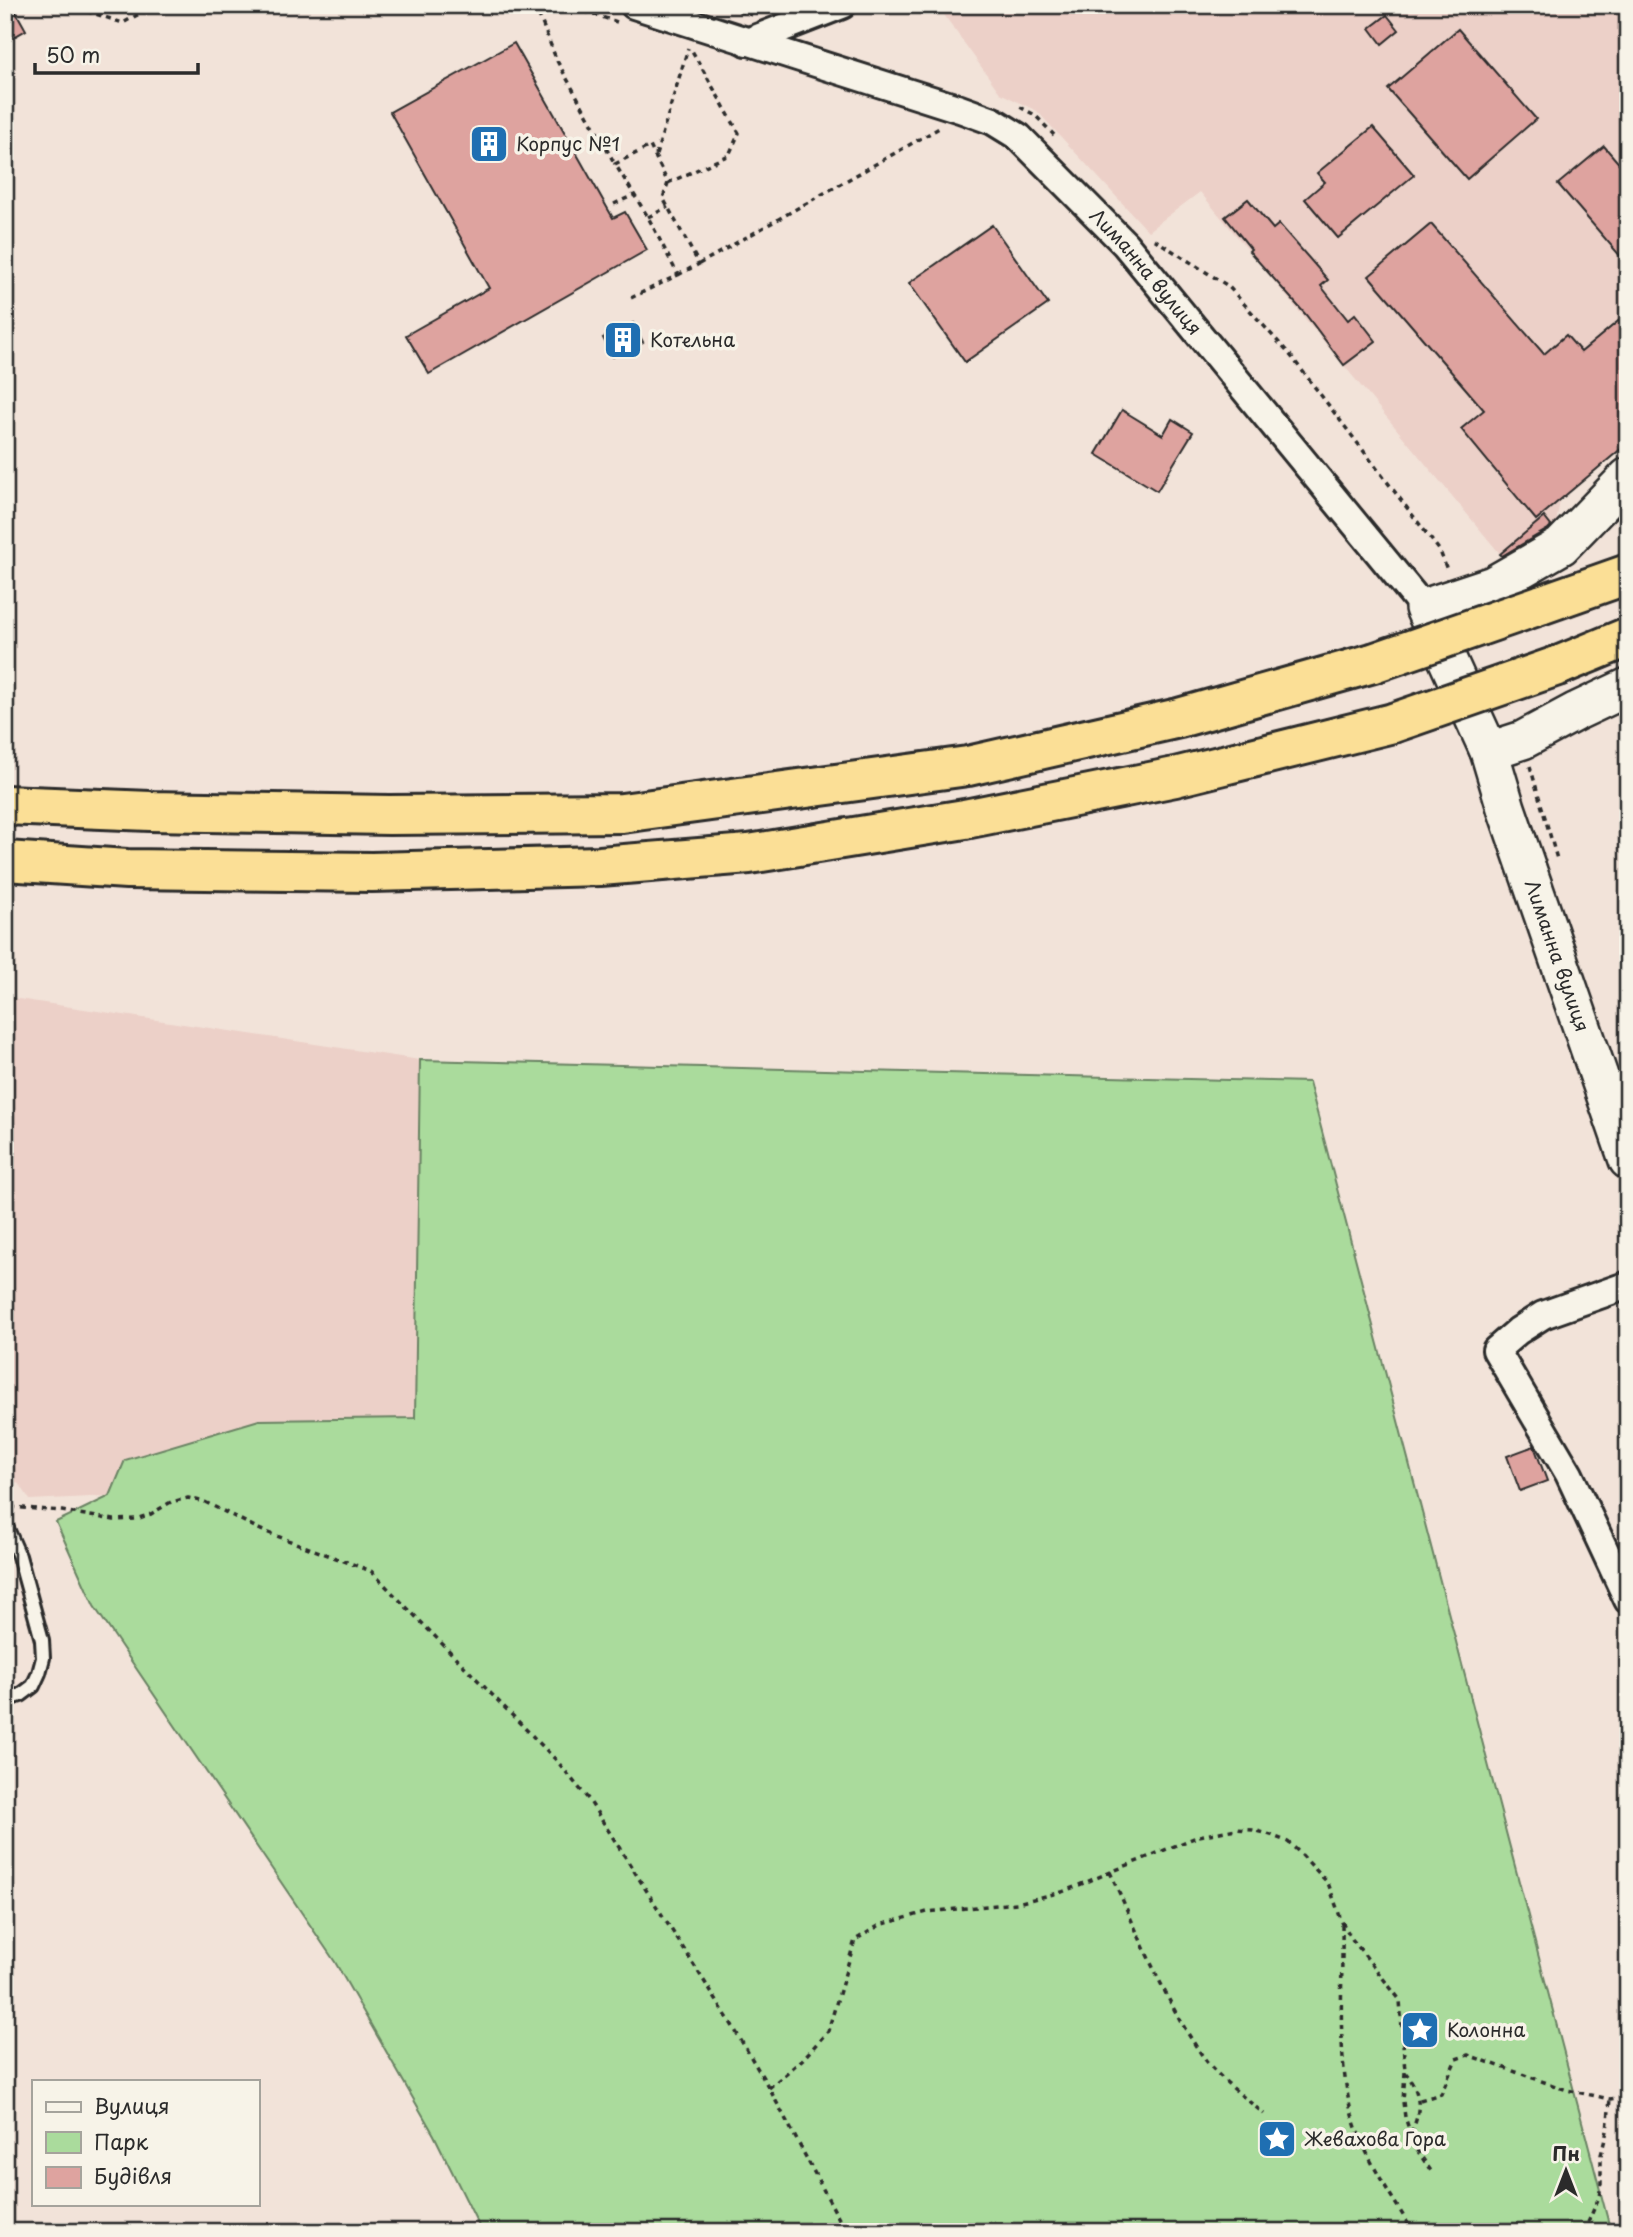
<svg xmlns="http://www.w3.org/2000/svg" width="1633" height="2237" viewBox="0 0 1633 2237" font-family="'Playpen Sans',sans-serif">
<rect width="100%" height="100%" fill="#f2e3d9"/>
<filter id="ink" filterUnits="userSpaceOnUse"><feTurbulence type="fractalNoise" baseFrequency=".0143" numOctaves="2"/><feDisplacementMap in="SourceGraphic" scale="14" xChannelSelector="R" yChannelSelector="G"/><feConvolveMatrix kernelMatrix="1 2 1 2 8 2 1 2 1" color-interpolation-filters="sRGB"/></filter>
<g filter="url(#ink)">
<!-- built -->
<path fill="#ecd0c8" d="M937,5h691v438l-68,57 -5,30 -44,37 -311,-375 -52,39 -111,-120 -37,-18z
M5,997l415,63 -4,358 -157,2 -149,76 -80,4 -9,-14 -16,-13z"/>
<!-- green -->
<path fill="#aadb9c" stroke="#6a8364" stroke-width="2" d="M420,1060l889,22 302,1150h-1129l-48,-97 -99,-173 -241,-356 -38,-84 54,-26 15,-36 134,-40 156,-2z"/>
<!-- building -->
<path fill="#dea39f" stroke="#2b2b2b" stroke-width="2" d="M5,5h7l14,25 -21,12z
M1387,15l12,15 -17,14 -12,-16z
M1458,29l78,90 -69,60 -79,-90z
M514,43l99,175 12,-6 22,38 -218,124 -23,-39 83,-47 -99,-176z
M1373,127l41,48 -76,63 -33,-39 20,-17 -8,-9z
M1604,146l24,28v91l-70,-81z
M1248,199l25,30 6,-5 49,56 -7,6 27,34 7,-6 21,27 -32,24 -38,-50 -57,-64 2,-2 -26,-32z
M1431,224l113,130 22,-19 15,17 47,-39v130l-92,77 -75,-91 23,-19 -115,-134z
M992,225l56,79 -83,58 -56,-79z
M633,323l10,19 -30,15 -10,-19z
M1122,410l41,25 9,-16 21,13 -36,59 -61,-37z
M1544,517l7,9 -3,3 -46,27 -2,-2z
M1534,1446l13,35 -27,10 -13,-35z"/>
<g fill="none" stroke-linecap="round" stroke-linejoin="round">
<!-- lane casing -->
<g stroke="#2b2b2b" stroke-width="18">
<path id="lane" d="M5,1524l14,32 23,84 1,18 -4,15 -6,13 -12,9 -16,5"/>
</g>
<!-- street casing -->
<g stroke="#2b2b2b" stroke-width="32">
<g id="street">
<path id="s1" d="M634,5l326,104 33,12 26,16 106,107 299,364"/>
<path d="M747,42l95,-37"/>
<path d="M1628,1285l-85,30 -25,16 -22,19 73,124 59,126"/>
</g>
</g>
<!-- secondary casing -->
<g stroke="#2b2b2b" stroke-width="42">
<g id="secondary">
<path id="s2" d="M1628,477l-67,69 -68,39 -69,23 65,143 17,57 122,352"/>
<path d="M1489,751l34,-11 52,-28 53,-25"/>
</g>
</g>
<!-- highway casing -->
<g stroke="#2b2b2b" stroke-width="44">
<path id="highway" d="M1540,605l88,-31
M1560,665l68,-28
M5,805l145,6 239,4 233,-2 346,-47 211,-48 194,-55
M5,861l122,8 245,3 228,-6 149,-12 216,-35 210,-42 218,-54"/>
</g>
<!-- path -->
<path stroke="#2b2b2b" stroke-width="3.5" stroke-dasharray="5 5" stroke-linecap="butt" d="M68,5l55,18 32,-18
M535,5l22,56 58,103
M565,5l52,17
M729,8l23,7
M1020,107l15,8 19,20
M656,155l32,-107
M668,183l61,-28 10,-22 -48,-84
M614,204l20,-9
M648,217l20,-10
M1154,239l74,47 63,70 149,195 7,19
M699,264l242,-137
M631,298l47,-23 -30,-58 -33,-53 35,-18 18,37 -5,15 36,66 -21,11
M1530,766l27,93
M1621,1187l7,18
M11,1507l51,4 52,9 22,-1 15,-5 20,-12 17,-4 17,4 56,28 110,41 186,190 32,39 143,225 37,63 77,144
M1110,1872c27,59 55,130 92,183 16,23 41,41 62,59
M1342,1924c1,59 -5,120 7,178 9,47 40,89 64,130
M1405,2072c16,20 17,38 6,61
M769,2088l34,-29 25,-28 27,-91 25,-15 47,-13 90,-9 45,-11 137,-56 37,-7 18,1 17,5 17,7 12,11 28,30 14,39 10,17 48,61 5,72 -2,30 2,15 10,30 18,27
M1420,2100l21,-6 15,-35 12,-4 99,35 43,9 18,-3
M1584,2232l15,-35 2,-12v-30l6,-24 3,-32"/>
<!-- lane -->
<use href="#lane" stroke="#f7f3e8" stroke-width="12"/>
<!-- street -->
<use href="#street" stroke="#f7f3e8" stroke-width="26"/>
<!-- secondary -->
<use href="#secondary" stroke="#f7f3e8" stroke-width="37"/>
<!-- highway -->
<use href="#highway" stroke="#fbdf96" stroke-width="38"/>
<!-- highway-bridge casing -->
<g stroke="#2b2b2b" stroke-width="44" stroke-linecap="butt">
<path id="highway-bridge" d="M1373,663l167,-58
M1393,723l167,-58"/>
</g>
<!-- highway-bridge -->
<use href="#highway-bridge" stroke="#fbdf96" stroke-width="38"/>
</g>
</g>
<!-- icons -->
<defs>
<g id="building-square" transform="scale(2.0125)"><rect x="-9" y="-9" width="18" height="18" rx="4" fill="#1f6fb2" stroke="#f7f3e8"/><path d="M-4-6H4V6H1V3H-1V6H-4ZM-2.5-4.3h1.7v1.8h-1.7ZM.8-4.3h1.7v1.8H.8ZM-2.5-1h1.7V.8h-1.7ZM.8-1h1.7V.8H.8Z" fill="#fff"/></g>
<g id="sight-square" transform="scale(2.0125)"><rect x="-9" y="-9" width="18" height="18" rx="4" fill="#1f6fb2" stroke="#f7f3e8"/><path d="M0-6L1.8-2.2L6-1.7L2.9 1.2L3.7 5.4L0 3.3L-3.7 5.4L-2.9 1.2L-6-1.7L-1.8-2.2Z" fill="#fff"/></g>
</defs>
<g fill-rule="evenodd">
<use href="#building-square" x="489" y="144"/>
<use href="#building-square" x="623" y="340"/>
<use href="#sight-square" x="1420" y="2030"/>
<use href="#sight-square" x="1277" y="2139"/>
</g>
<g text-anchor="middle" stroke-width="7" stroke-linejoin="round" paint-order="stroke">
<!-- poi labels -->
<g font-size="19" fill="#2b2b2b" stroke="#f7f3e8" text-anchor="start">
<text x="516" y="151">Корпус №1</text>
<text x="650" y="347">Котельна</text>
<text x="1447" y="2037">Колонна</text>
<text x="1304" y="2146">Жевахова Гора</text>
</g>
<!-- street labels -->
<g font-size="19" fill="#2b2b2b" stroke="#f7f3e8">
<text dy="7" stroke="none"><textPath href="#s1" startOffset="593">Лиманна вулиця</textPath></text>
<text dy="7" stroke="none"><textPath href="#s2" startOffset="620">Лиманна вулиця</textPath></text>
</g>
</g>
<!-- margin -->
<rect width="1633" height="2237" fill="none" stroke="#f7f3e8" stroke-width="28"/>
<rect x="14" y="14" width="1605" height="2209" fill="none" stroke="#2b2b2b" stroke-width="2.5" filter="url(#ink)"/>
<!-- legend -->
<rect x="32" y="2080" width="228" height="126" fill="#f7f3e8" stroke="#a5a39c" stroke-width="2"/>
<rect x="46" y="2102" width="35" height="10" fill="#f7f3e8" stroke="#a5a39c" stroke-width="2"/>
<text x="94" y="2114" font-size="21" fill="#2b2b2b">Вулиця</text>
<rect x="46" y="2132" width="35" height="21" fill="#aadb9c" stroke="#a5a39c" stroke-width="2"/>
<text x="94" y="2150" font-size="21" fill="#2b2b2b">Парк</text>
<rect x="46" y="2167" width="35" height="21" fill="#dea39f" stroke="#a5a39c" stroke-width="2"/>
<text x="94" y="2184" font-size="21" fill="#2b2b2b">Будівля</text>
<!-- north arrow -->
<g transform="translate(1566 2171)" stroke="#f7f3e8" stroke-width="5" paint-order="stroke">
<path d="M0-5L12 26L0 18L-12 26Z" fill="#2b2b2b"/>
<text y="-10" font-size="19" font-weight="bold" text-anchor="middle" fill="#2b2b2b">Пн</text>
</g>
<!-- scale -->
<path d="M35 63v10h163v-10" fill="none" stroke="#2b2b2b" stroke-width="3.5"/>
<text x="46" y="63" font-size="21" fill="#2b2b2b" stroke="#f7f3e8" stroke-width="5" paint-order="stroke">50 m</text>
</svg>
